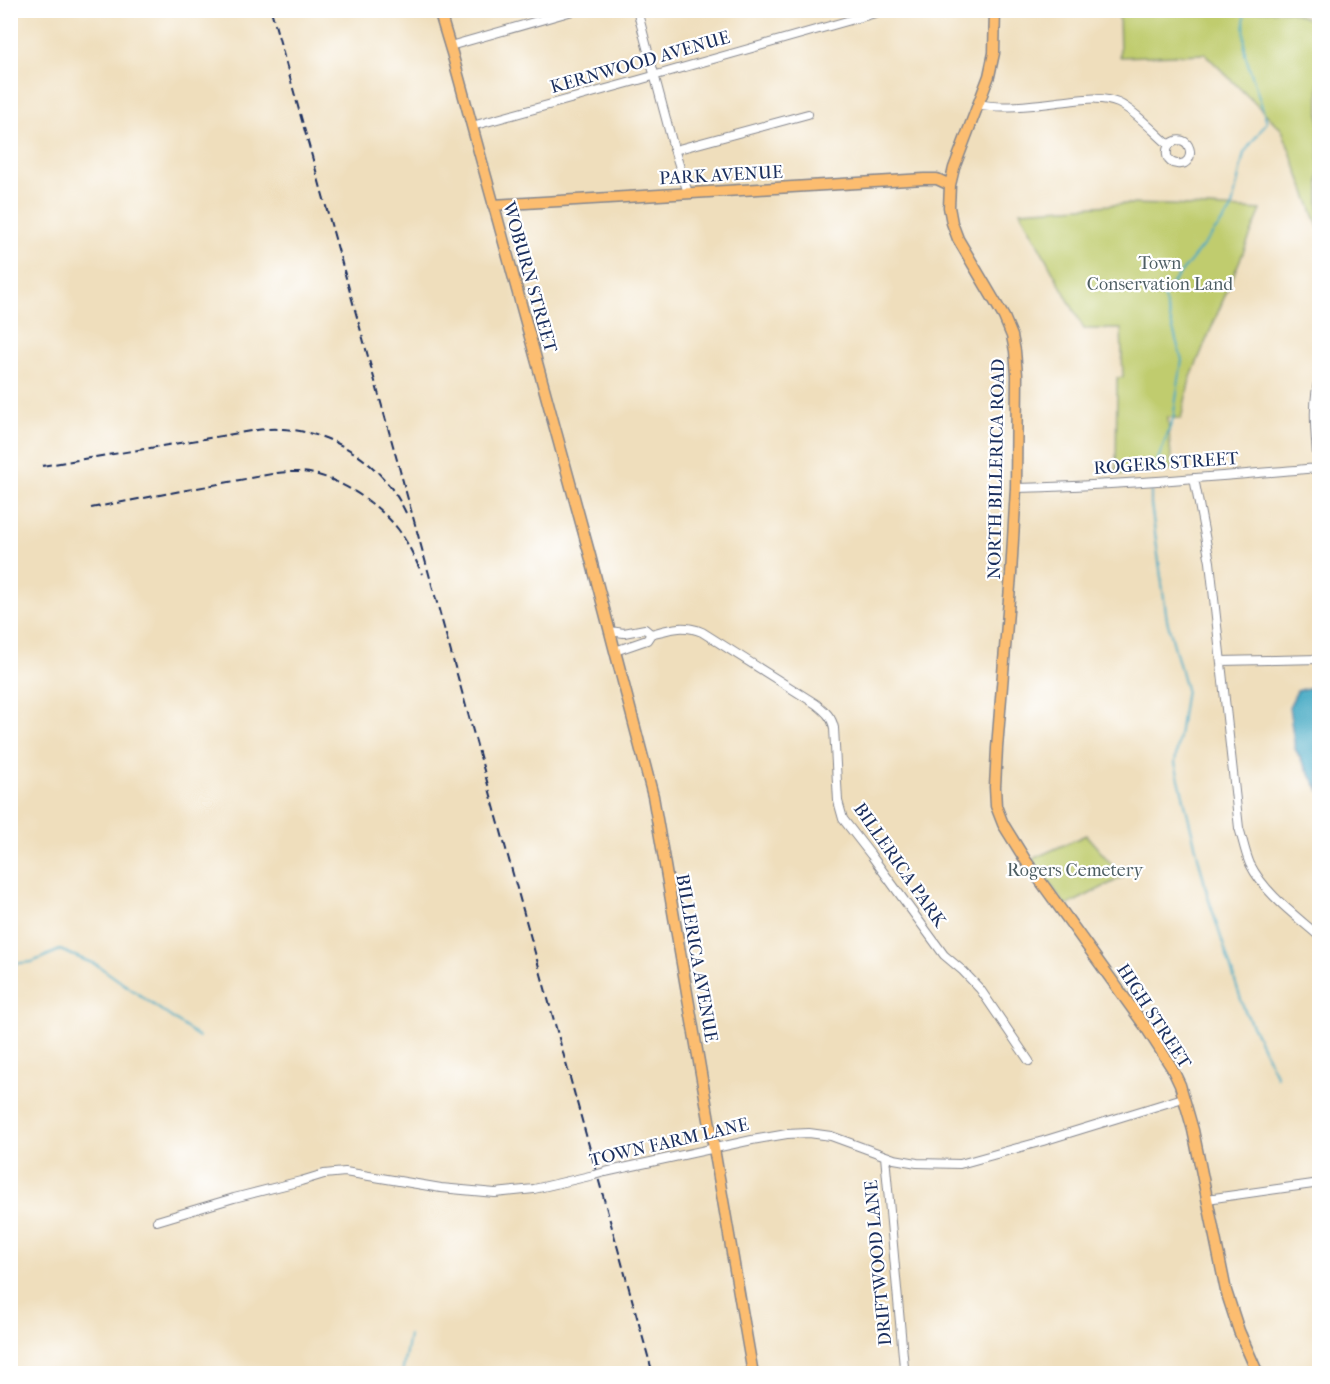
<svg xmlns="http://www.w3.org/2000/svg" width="1330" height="1384" viewBox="0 0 1330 1384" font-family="'IM FELL French Canon',serif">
<rect width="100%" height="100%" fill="#fff"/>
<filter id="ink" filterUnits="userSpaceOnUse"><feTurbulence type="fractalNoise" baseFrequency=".0167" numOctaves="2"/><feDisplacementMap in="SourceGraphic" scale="12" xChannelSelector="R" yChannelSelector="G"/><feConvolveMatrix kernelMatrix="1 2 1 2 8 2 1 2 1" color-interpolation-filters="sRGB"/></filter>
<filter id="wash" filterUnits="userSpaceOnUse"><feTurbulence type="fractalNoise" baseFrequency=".008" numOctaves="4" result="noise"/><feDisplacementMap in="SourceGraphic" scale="24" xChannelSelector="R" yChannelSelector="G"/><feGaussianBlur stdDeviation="1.35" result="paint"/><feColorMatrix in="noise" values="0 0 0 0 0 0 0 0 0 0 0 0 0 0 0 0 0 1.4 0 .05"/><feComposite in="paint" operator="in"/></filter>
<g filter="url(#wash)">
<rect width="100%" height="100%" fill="#efdebc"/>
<!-- green -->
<path fill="#c0cc6e" stroke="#6e7e66" stroke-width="1.5" d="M1119,11h170l30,12v206l-37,-99 -77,-76 -85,3z
M1127,204l44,1 90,5 -71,169 -9,40 -13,-2 4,53 -56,5 1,-97 6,-1 -2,-48h-37l-64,-118z
M1086,835l37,42 -57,29 -34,-47z"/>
<!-- water -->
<path fill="#42a8c2" stroke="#2e6c90" stroke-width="1.5" d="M1311,687l8,2v101l-24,-41 -6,-42 8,-16z"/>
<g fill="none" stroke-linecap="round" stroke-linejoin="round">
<!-- stream -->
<path stroke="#42a8c2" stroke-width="2" d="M1154,470l19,-51 9,-59 -19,-65 68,-84 13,-58 23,-31 -22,-68 -1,-44
M1151,486v18l16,116 19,69 -11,74 33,134 36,112 33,68
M10,964l22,-2 28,-12 37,15 102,72
M402,1374l7,-39"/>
</g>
</g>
<g filter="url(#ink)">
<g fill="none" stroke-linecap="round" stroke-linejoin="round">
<!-- minor casing -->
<g stroke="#85868d" stroke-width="10">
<path id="minor" d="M637,10l37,139 14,44
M450,46l126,-36
M978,104c25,6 63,0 89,-3 18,-2 34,-5 51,2 16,7 37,30 51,42 -4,7 -3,18 8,19 22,3 14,-37 -8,-19
M472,126l167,-46 247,-70
M675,150l133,-36
M1318,468c-2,-31 -7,-63 2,-93
M1194,478l16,84 29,266c4,12 6,25 11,36 15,30 45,51 70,73
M1016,488c101,-2 203,-12 304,-20
M610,631l14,2 21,-4 6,5
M615,651l32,-11 4,-6c19,-5 32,-10 51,-2l114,72c9,7 16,13 18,24l4,73 5,18 28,36 73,100 19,16 17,18 49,72
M1221,661l99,-2
M885,1156l19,211
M605,1172l147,-32 35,-6 22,-1 22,3 63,23 23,4 43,1 83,-23 140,-43
M1207,1199l113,-16
M157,1221l77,-23 67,-17 23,-7 21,-2 96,16 54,5 39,-4 60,-14"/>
</g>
<!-- major casing -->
<g stroke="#85868d" stroke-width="13">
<path id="major" d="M439,10l13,43 137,499 64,244 100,578
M995,10l-1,43 -5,23 -35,92 -4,17 -1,22 3,16 6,16 46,78 8,19 3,15 2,24 -1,113 -5,86 -14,174 -2,39 1,19 7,18 23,37 121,168 25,39 8,17 13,45 33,161 13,40 19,43
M493,205l431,-26h13l13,6"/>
</g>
<!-- minor -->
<use href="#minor" stroke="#fff" stroke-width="8"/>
<!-- major -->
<use href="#major" stroke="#fcbd6f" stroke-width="10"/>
<!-- rail -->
<path stroke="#1b2f5e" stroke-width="2" stroke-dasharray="9 4.5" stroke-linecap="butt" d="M271,10l382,1364
M42,466l215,-36c63,-8 123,27 149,83
M91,508l186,-35c12,-1 25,-2 37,1 30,7 65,31 84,55 10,14 17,29 24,45"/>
<!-- minor-bridge casing -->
<g stroke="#85868d" stroke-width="10" stroke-linecap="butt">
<path id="minor-bridge" d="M594,1175l11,-3"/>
</g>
<!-- minor-bridge -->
<use href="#minor-bridge" stroke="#fff" stroke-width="8"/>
</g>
</g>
<g text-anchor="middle" stroke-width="4.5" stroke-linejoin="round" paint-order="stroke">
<!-- street labels -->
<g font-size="18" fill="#1b2f5e" stroke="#fff">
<text transform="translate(640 62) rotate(-16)" y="6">KERNWOOD AVENUE</text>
<text transform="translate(721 175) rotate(-3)" y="6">PARK AVENUE</text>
<text transform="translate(530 277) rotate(74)" y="6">WOBURN STREET</text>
<text transform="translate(1166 463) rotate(-4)" y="6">ROGERS STREET</text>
<text transform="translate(996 469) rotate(-89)" y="6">NORTH BILLERICA ROAD</text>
<text transform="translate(900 865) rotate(55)" y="6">BILLERICA PARK</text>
<text transform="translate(697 958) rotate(80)" y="6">BILLERICA AVENUE</text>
<text transform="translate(1154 1016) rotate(57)" y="6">HIGH STREET</text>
<text transform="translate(669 1142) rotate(-13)" y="6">TOWN FARM LANE</text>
<text transform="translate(878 1263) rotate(-95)" y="6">DRIFTWOOD LANE</text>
</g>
<!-- park labels -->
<g font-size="18" fill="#4d5e63" stroke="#fff">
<text x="1160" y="269">Town<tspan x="1160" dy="21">Conservation Land</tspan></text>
<text x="1075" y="876">Rogers Cemetery</text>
</g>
</g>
<!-- margin -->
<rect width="1330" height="1384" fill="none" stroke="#fff" stroke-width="36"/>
</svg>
